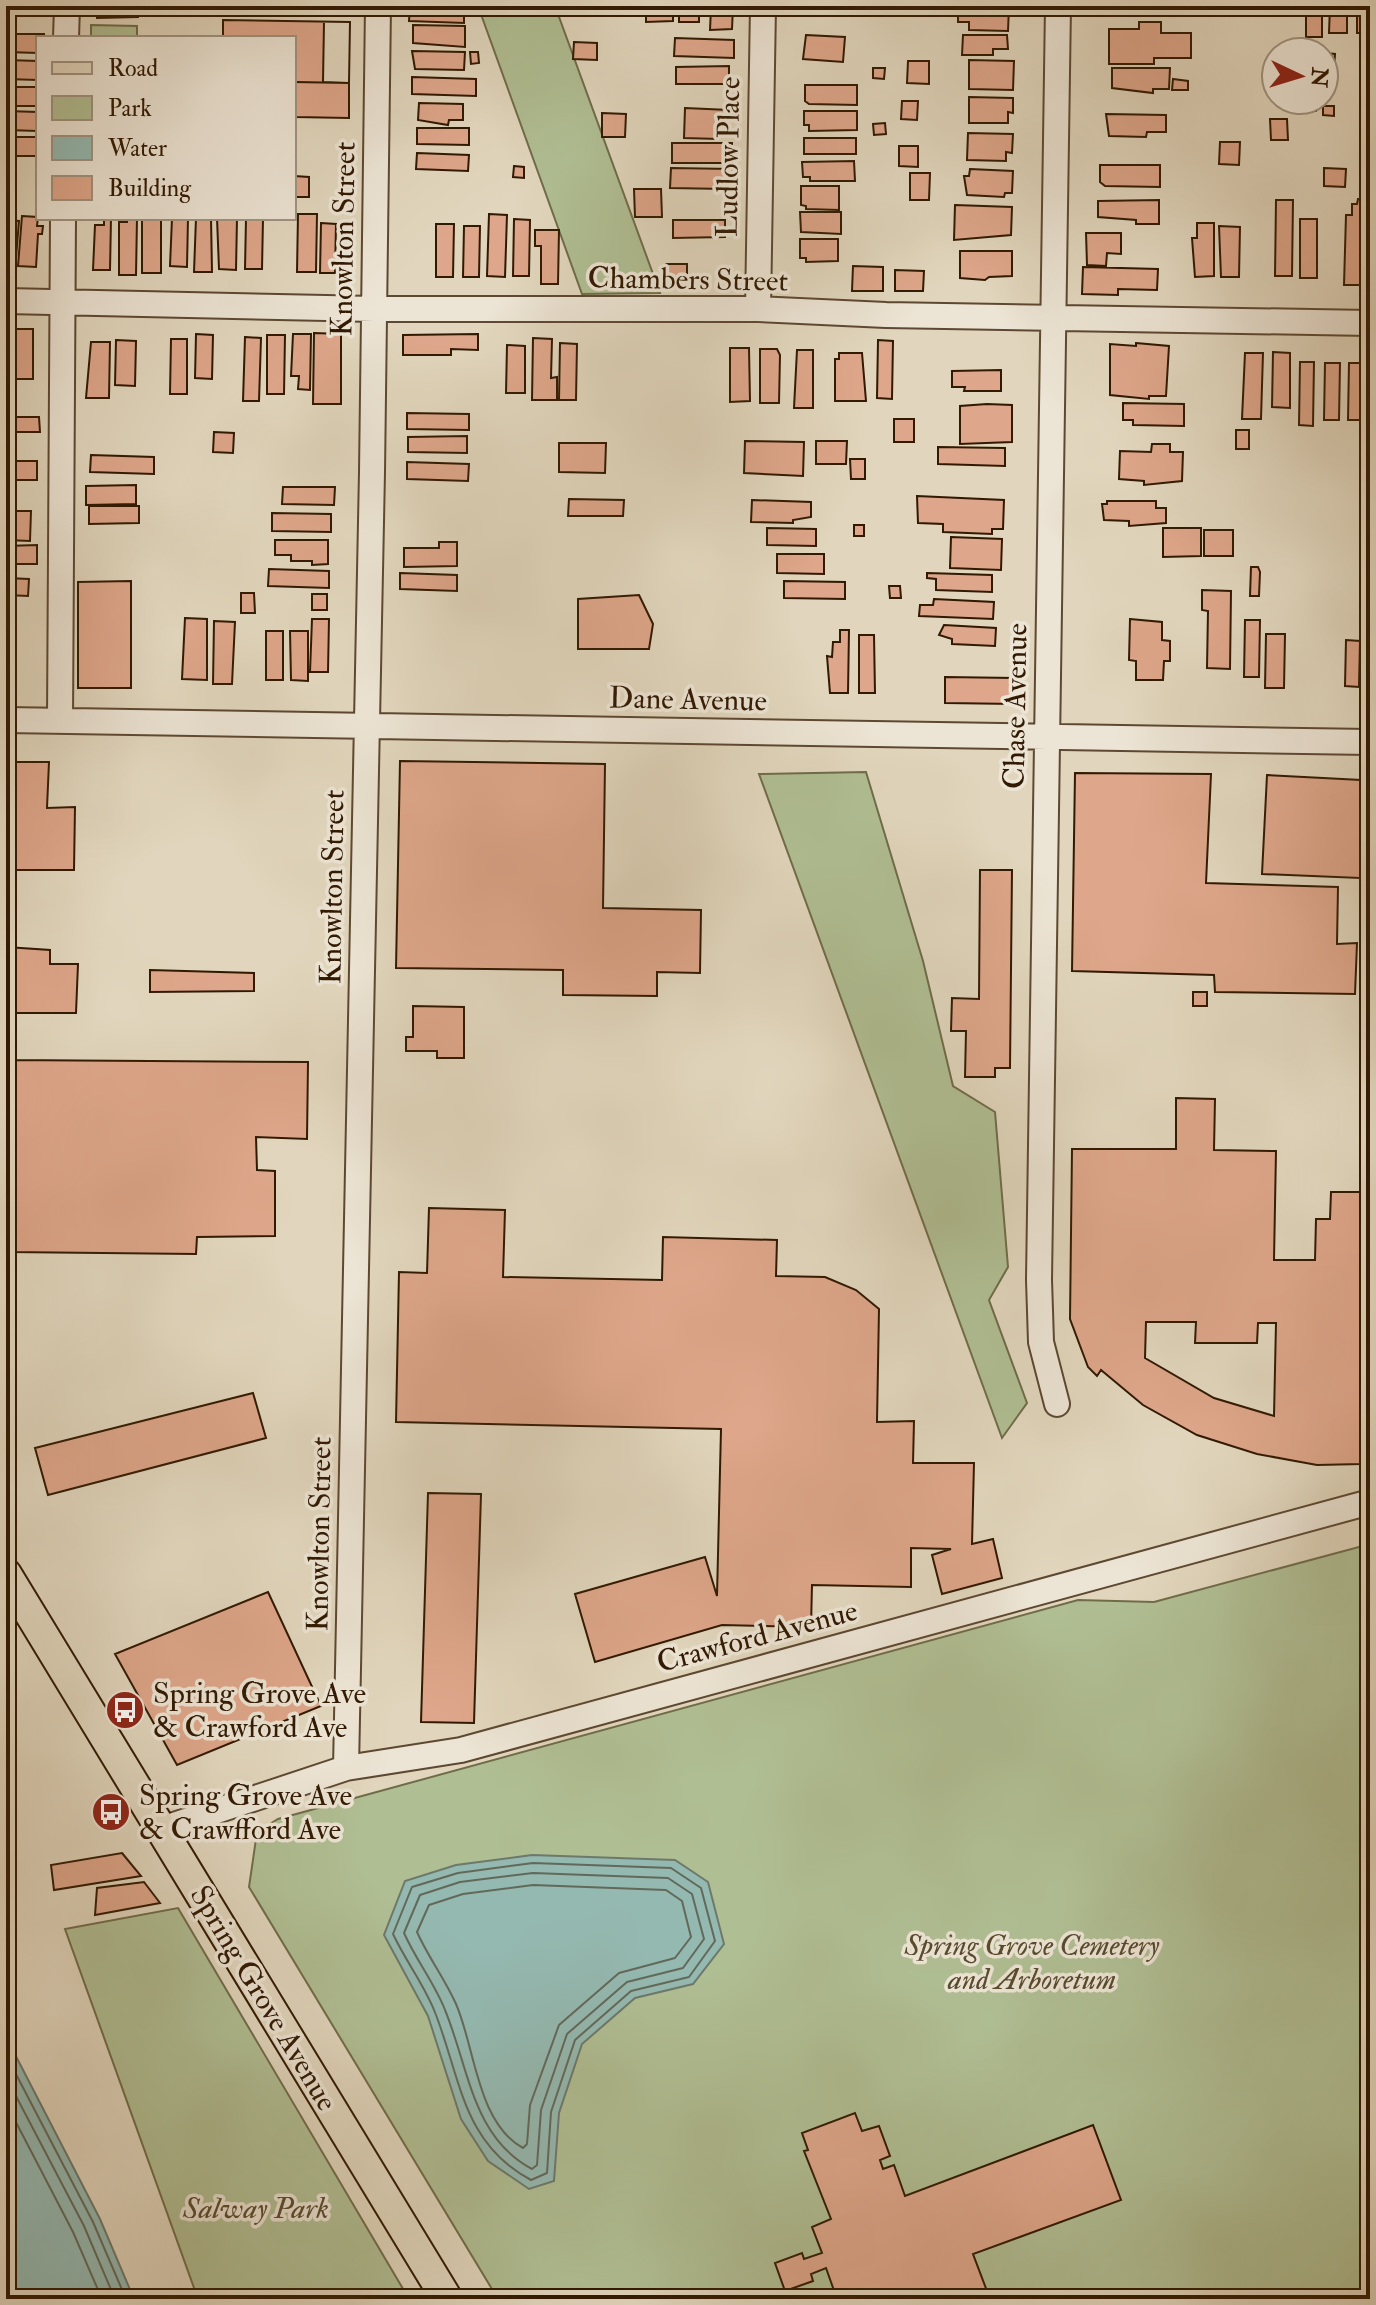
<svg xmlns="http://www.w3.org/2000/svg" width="1376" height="2305" viewBox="0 0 1376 2305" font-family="'IM FELL Double Pica',serif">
<rect width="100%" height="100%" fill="#e1d6bd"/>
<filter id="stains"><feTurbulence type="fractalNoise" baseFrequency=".0025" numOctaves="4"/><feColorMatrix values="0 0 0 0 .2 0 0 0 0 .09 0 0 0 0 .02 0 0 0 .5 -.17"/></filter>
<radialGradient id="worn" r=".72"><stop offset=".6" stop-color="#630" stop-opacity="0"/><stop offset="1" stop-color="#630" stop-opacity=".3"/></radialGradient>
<!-- green -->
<path fill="#b0be93" stroke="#706c4a" stroke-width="2" d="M478,6h77l105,287 -78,1z
M91,25l46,1v12h-46z
M866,772l57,189 30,125 42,26 13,155 -19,33 38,103 -25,35 -243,-664z
M1370,1544v755h-872l-249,-412 8,-55 21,-13 800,-219 76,2z
M178,1908l231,391h-211l-133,-370z"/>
<!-- water -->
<path fill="#94b9b1" stroke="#6c796b" stroke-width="2" d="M532,1855l143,5 33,22 16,62 -31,40 -58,14 -53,46 -23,69 -5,68 -25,8 -41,-28 -27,-42 -33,-103 -44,-81 21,-54 51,-16z
M6,2037l94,182 34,80h-113l-15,-32z"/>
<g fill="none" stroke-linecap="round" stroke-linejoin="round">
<!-- shore -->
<path stroke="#62695a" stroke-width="2" d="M533,1863l138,5 30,20 14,53 -26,36 -58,14 -56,49 -24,72 -4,61 -16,7c-68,-36 -70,-100 -95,-165 -10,-28 -30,-53 -43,-81l19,-47 46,-14z
M533,1873l135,5 24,16 12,45 -21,29 -56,14 -60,52 -26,76 -4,55 -5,4c-60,-32 -63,-101 -87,-159 -10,-26 -29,-50 -41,-77l16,-38 40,-13z
M533,1885l133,5 16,11 9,36 -16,21 -56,15 -60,52 -29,80 -3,39 -4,4c-46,-25 -48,-101 -67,-144 -11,-25 -28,-47 -39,-72l12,-27 34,-11z
M6,2055l87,167 33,77
M6,2077l78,149 31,73
M6,2103l67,129 29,67"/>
</g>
<!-- building -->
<path fill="#dea68a" stroke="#311902" stroke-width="2" fill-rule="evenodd" d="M97,6h41v11l-41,1z
M410,6h54v17l-55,-2z
M646,6h27v15l-27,1z
M679,6h20v16h-20z
M958,6h51l-1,25 -39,-1v-8h-11z
M1106,6h53v4h-14v6h-18v-5h-21z
M1306,6h16v31h-16z
M1330,6h17v27h-18z
M1357,6h13v27h-13z
M733,7l-1,22 -22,1 1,-22z
M223,20l127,2 -1,61 -55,-1v-44h-71z
M324,22h26l-1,61 -26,-1z
M1139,22h22v11h30v25h-37v6h-45v-35h30z
M413,25l52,1v21l-52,-4z
M6,34h38v4h-6v15l-32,-1z
M806,35l39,2 -2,25 -40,-3z
M1007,35l1,14h-15v6h-31l1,-20z
M675,38l59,2v18l-60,-2z
M574,42l23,1v17l-24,-1z
M412,51l53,1 -1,18 -49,-1z
M470,52h8l1,11 -8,1z
M1324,53l11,1 -1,16 -10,-1z
M6,60l32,1v19l-32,-1z
M969,60l45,1 -1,29 -44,-1z
M908,61h21v23l-22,-1z
M729,66v18h-53v-17z
M873,68h12l-1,11 -11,-1z
M1112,68h58l-1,21h-16v4l-41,-5z
M412,77l64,2v17l-64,-2z
M1173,79l15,2v9h-16z
M295,82l54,1v35l-54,-1z
M805,85h52v20l-48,-1 -4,-3z
M6,87h32v19h-32z
M969,97l44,1v15l-5,-1v11h-39z
M1305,100l12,1 -1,10h-11z
M902,101h16l-1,19 -16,-1z
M419,103l44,1v16h-14l-1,5 -30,-5z
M1323,106h11v10l-11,-1z
M685,108l44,2 -1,25h-9v4l-35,-1z
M6,111l32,1v19l-32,-1z
M804,111h53v19l-48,1v-6h-5z
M602,113l24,1 -1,23h-23z
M1106,114l60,1v17h-19l-1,5 -37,-1z
M1270,119h17l1,21h-17z
M885,123l1,11 -12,1 -1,-11z
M417,128h52v17l-52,-1z
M968,133l45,1 -1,19 -6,-1v9l-39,-1z
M6,137h32v19h-32z
M804,138h52v16h-52z
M1220,142h20l-1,23 -20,-1z
M672,143h60v15h-7v5h-53z
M899,146h19v21l-19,-1z
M417,153l52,2 -1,16 -52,-2z
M854,161l1,20h-45v-4h-7l-1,-15z
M1100,165h60v22l-55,-1 -5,-4z
M514,166l10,1v11l-11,-1z
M671,168l61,1v16h-7v4l-55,-1z
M1324,168l22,1 -1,18 -21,-1z
M970,169l43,2 -1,22h-7l-1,4 -37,-2 -3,-19h5z
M910,173h20l-1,27h-19z
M294,176l15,1v20h-15z
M801,186h38v24l-33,-1v-3l-5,-1z
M634,189h27l1,28h-27z
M1358,199h11l-2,86h-23l2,-70h6v-11h5z
M1159,200v24h-23v-4l-38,-3v-16z
M1276,200h17l-1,76h-17z
M955,205l57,2 -1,28 -57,5z
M800,212h41v22l-40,-2z
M298,214h19l-1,58h-19z
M489,214l18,1 -2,62 -18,-1z
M22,216l16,1 -1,9h6l-1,8h-4l-2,33 -18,-1z
M104,218h7l-1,52h-17l2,-45h9z
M127,218h10l-1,57h-17v-53h8z
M142,218h19v55h-19z
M172,218h16l-1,49 -17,-1z
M196,218h15l1,54h-18z
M217,218h20l-1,52 -17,-1z
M246,218h17l-1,51h-17z
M514,219l16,1 -1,56h-16z
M1300,219h17v59h-17z
M6,220l13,1 -4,49h-9z
M673,220h52v17l-52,1z
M321,223l15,1 -1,49h-15z
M1197,223h17v53l-19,1 -3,-39h5z
M436,224h18l-1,53h-17z
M464,226h16l-1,51h-16z
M1219,226l21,1 -1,50h-18z
M535,230h24l-1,54h-17v-38h-6z
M1086,233h35v21l-14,-1 -1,13 -19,-1z
M800,239h38v22l-32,1v-4h-6z
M960,251h52v25l-23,1 -4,3 -25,-2z
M666,264h21v22h-21z
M853,266l30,1v24h-31z
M1083,267l75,2 -1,21 -39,-1v6l-36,-1z
M895,270l29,1 -1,20h-28z
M6,324l7,5v47h-7z
M14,329h19v50h-18z
M314,333l27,1v70h-28z
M196,334l17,1 -1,44 -17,-1z
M293,334h18l-1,56 -12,-1 1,-13h-8z
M478,334v16l-27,-1v6h-48v-20z
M267,335h18l-1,59h-17z
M245,337l16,1 -2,63h-16z
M533,338l19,1 -1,39 6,-1v23h-25z
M171,339h16v55h-17z
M116,340l20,1 -1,45 -20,-1z
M878,340l15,1 -1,58 -15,-1z
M91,342h19l-1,56h-23z
M560,343l17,1 -1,56h-17z
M1136,343l33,3 -3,50h-17v3l-39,-4v-51l26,2z
M507,345l18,1v47h-19z
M730,348h19l1,53 -20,1z
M760,349h17l3,6 -1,48h-19z
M797,350h16v58h-19z
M1273,352l17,1v55l-18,-1z
M839,353h23l4,48h-31v-42h4z
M1245,353h18l-2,66h-19z
M1300,362h14l-1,64 -14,-1z
M1325,363h15l-1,57h-15z
M1349,363h17l-1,57h-17z
M1001,370v21h-37l1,-4h-13v-16z
M1123,403l61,1v22l-51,-1v-5h-10z
M987,404l25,1v37l-52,2v-38z
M407,413l62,1v16l-62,-1z
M6,417h33l1,15h-34z
M894,419h20v23h-20z
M1236,430h13v19h-13z
M214,432l20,1 -1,20 -20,-1z
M467,436v17l-59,-1v-15z
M745,441l59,1 -1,34 -59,-3z
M816,441h31l-1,23h-30z
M559,443h47l-1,30 -46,-1z
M1152,444h18v8h13l-1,29 -38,4v-4l-25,-2 1,-28 31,1z
M938,447l67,1v18l-67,-2z
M91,455l63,2v17l-64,-2z
M850,459h15v20h-14z
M6,461h31v19h-31z
M407,462l62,2 -1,17 -61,-2z
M136,485v19l-50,1v-19z
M283,487h52l-1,18 -52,-1z
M917,496l87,4 -1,29h-11v5l-49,-2v-8l-25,-1z
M569,499l55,1 -1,16h-55z
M752,500l59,2v15l-18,3v3l-42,-1z
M1107,501h49v7h10v15l-37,3v-5l-25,-1 -2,-16h5z
M89,506h50v17l-50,1z
M6,511h25l-1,30 -24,-1z
M272,513l59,1v18l-59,-1z
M854,525h10v11h-10z
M767,528l49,1v17l-49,-1z
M1163,528h38v28l-38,1z
M1204,530h29v26h-29z
M951,537l51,2 -1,31 -51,-2z
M275,540h53v24l-16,1v-4h-21v-6h-16z
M439,542h18v24l-53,1v-19h35z
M37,545v19h-31v-18z
M777,554h47v20l-47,-1z
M1251,567h7l2,5 -1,24h-9z
M269,569l60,2v17l-61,-2z
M400,573l57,2v16l-57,-2z
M927,573l65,2v17l-56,-2v-11l-9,-1z
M6,578l23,1 -1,17 -22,-1z
M131,581v107h-53v-106z
M784,581l61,1v17l-61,-1z
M889,586h11l1,12h-11z
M1202,590l29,1 -1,78 -23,-1 1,-57 -6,-1z
M241,593h13l1,20h-14z
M312,594h15v16h-15z
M639,595l14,29 -4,25h-71v-50z
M934,599l60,3 -1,17 -74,-3 1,-11h13z
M185,618l22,1v61l-25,-1z
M312,619h17l-1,53h-18z
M1130,619l32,3v18l8,1v20h-6l-1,19h-27v-19l-7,-1z
M1245,620h15l-1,57h-15z
M214,621l21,1 -3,62h-19z
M944,625l52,3 -1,18 -43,-2v-5l-13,-4z
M840,630h9l-1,63h-18l-3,-37 5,1 1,-15h7z
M266,631h17v49h-17z
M290,631h18v50l-17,-1z
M1266,634h19l-1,54h-19z
M859,635h15l1,58h-16z
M1346,640l14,1 -1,46 -14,-1z
M945,677l70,1v26l-70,-1z
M400,761l205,3 -2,144 98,2 -1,63 -43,-1v24l-94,-1v-25l-167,-2z
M6,762h43l-2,46 28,-1 -1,63h-68z
M1075,773l136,1 -5,109 132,4 -1,57 20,-1 -2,51 -140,-2 -1,-17 -142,-4z
M1267,775l94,5 -1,98 -98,-4z
M980,870h32l-2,198h-15v9h-30l1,-46h-15l1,-33 27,1z
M6,947l44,3v14h28l-2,49h-68v47l300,2 -1,77 -51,-2 1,33 18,1v65l-78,1 -1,17 -188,-2z
M150,970l104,3v18l-104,1z
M1193,992h14v14h-14z
M413,1006l51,1v51h-27v-7h-31v-14h7z
M1176,1098l39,1 -1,51 62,1 -2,109h41l1,-41h14l1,-27h34l-4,272 -44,1 -60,-11 -60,-19 -54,-30 -42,-35 -4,6 -9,-9 -18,-48 2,-170h104zM1146,1322h50l-1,21h62l1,-20h18l-2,93 -60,-18 -69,-40z
M429,1208l76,2 -2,67 159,3 1,-43 114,3 -1,36 49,1 31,13 23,19 -2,113 37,-1 -1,42h61l-2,81 21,-5 9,39 -60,16 -10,-39 19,-6 -40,-1v39l-99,-2 -1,42 -89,-2 -127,37 -20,-68 130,-37 12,39 4,-167 -325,-7 3,-150 28,1z
M253,1393l13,45 -218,57 -13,-47z
M428,1493l53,1 -7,229 -53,-1z
M268,1592l53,114 -144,59 -62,-111z
M122,1853l19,23 -87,14 -3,-25z
M144,1882l16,21 -65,12 2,-27z
M855,2113l7,18 17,-5 11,30 -10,4 3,9 11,-4 11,31 188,-71 28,75 -148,54 17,45h-153l-11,-31 -15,6 2,7 -28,10 -10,-28 27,-10 2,6 18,-6 -10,-26 19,-8 -27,-68 4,-1 -6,-17z"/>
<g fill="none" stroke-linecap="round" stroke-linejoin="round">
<!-- minor casing -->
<g stroke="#5d4831" stroke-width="28">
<path id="minor" d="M66,38l1,-32
M6,301l368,8h384l128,6 484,8
M758,309l5,-303
M6,720l1364,22
M60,721l3,-503
M1057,1404l-16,-62 -2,-62 19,-1274
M346,1768l26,-1296 6,-466
M162,1829l184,-61 115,-18 909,-248"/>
</g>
<!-- major casing -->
<g stroke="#311902" stroke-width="34">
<path id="major" d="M6,1574l441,725"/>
</g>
<!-- minor -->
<use href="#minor" stroke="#ece4d4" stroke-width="24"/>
<!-- major -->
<use href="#major" stroke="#e1d6bd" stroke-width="30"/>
</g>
<!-- icons -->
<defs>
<g id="bus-disc" transform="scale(2)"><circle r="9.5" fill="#8f2418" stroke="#ece4d4"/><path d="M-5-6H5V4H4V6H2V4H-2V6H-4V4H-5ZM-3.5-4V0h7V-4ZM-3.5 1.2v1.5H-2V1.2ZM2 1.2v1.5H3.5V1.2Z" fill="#fff"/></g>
</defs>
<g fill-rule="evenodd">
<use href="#bus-disc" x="125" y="1710"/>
<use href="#bus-disc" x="111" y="1812"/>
</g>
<g text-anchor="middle" stroke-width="7" stroke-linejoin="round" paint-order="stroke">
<!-- street labels -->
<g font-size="30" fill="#311902" stroke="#ece4d4">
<text transform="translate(728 157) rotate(-89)" y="10">Ludlow Place</text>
<text transform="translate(343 239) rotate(-89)" y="10">Knowlton Street</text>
<text transform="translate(688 279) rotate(1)" y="10">Chambers Street</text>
<text transform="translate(688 699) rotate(1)" y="10">Dane Avenue</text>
<text transform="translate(1015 706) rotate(-89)" y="10">Chase Avenue</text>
<text transform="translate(332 887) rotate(-89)" y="10">Knowlton Street</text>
<text transform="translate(319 1534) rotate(-89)" y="10">Knowlton Street</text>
<text transform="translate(757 1636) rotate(-15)" y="10">Crawford Avenue</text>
<text transform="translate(264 1998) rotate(59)" y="10">Spring Grove Avenue</text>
</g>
<!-- poi labels -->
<g font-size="30" fill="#311902" stroke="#ece4d4" text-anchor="start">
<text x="153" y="1703">Spring Grove Ave<tspan x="153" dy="34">&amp; Crawford Ave</tspan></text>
<text x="139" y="1805">Spring Grove Ave<tspan x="139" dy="34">&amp; Crawfford Ave</tspan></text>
</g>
<!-- park labels -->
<g font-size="30" font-style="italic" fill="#574b2e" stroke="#ece4d4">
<text x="1032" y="1955">Spring Grove Cemetery<tspan x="1032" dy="34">and Arboretum</tspan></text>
<text x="256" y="2218">Salway Park</text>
</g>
</g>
<!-- margin -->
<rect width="1376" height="2305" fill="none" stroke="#e1d6bd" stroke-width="32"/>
<rect x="8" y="8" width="1360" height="2289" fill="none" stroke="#311902" stroke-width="4"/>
<rect x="16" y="16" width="1344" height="2273" fill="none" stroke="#311902" stroke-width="2"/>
<!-- legend -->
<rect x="36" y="36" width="260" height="184" fill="#ece4d4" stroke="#a19380" stroke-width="2"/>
<rect x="52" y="62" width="40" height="12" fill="#e1d6bd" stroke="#a19380" stroke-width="2"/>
<text x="108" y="76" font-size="24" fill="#311902">Road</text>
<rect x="52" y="96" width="40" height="24" fill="#b0be93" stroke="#a19380" stroke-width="2"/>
<text x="108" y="116" font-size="24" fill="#311902">Park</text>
<rect x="52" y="136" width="40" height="24" fill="#94b9b1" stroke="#a19380" stroke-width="2"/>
<text x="108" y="156" font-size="24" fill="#311902">Water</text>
<rect x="52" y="176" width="40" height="24" fill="#dea68a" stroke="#a19380" stroke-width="2"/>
<text x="108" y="196" font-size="24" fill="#311902">Building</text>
<!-- north arrow -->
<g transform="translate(1300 76) rotate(94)"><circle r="38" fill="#ece4d4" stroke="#a19380" stroke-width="2"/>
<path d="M0-6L14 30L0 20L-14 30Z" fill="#8f2418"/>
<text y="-12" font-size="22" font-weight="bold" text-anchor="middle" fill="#311902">N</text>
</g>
<rect width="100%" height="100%" filter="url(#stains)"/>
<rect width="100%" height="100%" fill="url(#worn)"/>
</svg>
